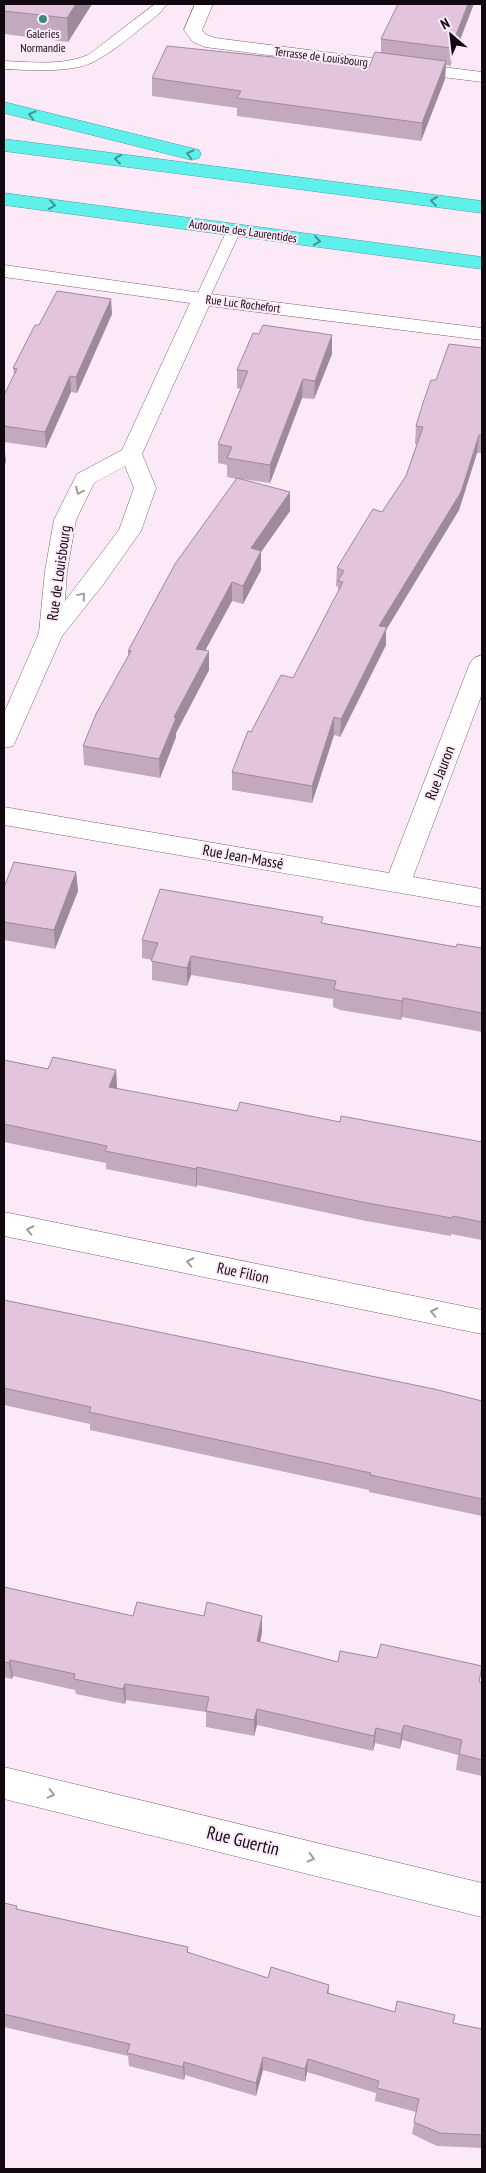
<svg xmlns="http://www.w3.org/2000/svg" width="486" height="2173" viewBox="0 0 486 2173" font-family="'PT Sans Narrow',sans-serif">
<rect width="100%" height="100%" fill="#fbe9f8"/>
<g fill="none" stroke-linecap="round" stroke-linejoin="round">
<!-- service casing -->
<g stroke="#7d637a" stroke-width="1">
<path id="service" d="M155,4h12l-8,10c-20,15 -40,34 -62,46 -23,14 -67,10 -93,9v-8c27,1 58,5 84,-6z
M234,226l7,4 -32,69 -7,4 -5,-1 -2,-3 32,-69z"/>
</g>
<!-- minor casing -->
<g stroke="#7d637a" stroke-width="1">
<path id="minor" d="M195,4h18l-11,26 3,4 10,4 267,34v10l-277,-35 -12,-5 -9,-12z
M4,265l198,28 280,35v12l-273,-34 -67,148 14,34 -15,43 -39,55 -40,50 -46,104 -3,6 -9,2v-35l35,-80 6,-62 9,-51 23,-46 45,-24 68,-147 -186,-26zM125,466l9,22 -15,42 -54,71 2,-30 9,-51 18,-37z
M482,655v39l-69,183 69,12v18l-478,-82v-18l385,66 81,-210 4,-5z
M4,1212l478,98v24l-478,-98z
M4,1767l478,116v34l-478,-118z"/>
</g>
<!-- motorway casing -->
<g stroke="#459f9f" stroke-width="1">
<path id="motorway" d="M4,102l195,48 2,4 -2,4 -7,2 -188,-47z
M4,139l478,62v12l-478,-62z
M4,193l478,64v12l-478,-64z"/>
</g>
<!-- service -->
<use href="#service" fill="#fff" fill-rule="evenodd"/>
<!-- minor -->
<use href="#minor" fill="#fff" fill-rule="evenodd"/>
<!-- motorway -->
<use href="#motorway" fill="#60f0ec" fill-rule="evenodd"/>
</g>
<!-- wall -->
<path fill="#c2a9be" d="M4,4h88l-24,38 -64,-8z
M473,6l-23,60 -4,-1 -1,14 -24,62 -184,-25v-8l-85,-12v-18l217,-11 12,-14v-14z
M112,314l-35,79 -6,-1 -25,56 -42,-6v-47l10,-20 -1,-7 26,-43z
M482,348v105h-5l-18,57 -73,120v15l-46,92 -6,-2 -22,68 -80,-13v-18l19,-40 42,-54 45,-86v-5l-2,-1 1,-18 45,-56 24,-36 11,-32h-2l1,-18 20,-46z
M332,354l-18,45 -12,-1 -32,85 -29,-4 49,32 -29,41v18l-18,34 -11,-3 -27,50 4,19 -33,63v4l-16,41 -76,-13 -1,-19 45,-90v-5l109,-172 -10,-2v-12l-9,-2v-19l23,-55 -4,-1v-18z
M76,872l2,19 -23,58 -51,-9v-53z
M323,923l133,24 26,1v84l-80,-15 -1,3 -61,-10 -7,-3v-8l-142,-24 -4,11 -35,-6v-20l-10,-2v-18z
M4,1060l44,9 68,1 1,19 120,22 103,11 142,20v98l-31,-6v2l-85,-15 -169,-36 -1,2 -90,-18v-6l-102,-21z
M4,1300l478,101v115l-113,-24v-2l-279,-60v-6l-86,-19z
M4,1587l129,29 129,16 -2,10 78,20 144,21v93l-26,-6 2,-15 -56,-15 -2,9 -25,-6 -2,8 -116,-26 -3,11 -48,-9v-15l-80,-12 -1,4 -49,-10 -1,-4 -62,-14 -1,3 -8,-2z
M4,1903l14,6 170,38v6l80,25 61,7v9l66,18 87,17v119l-45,-2 -25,-12 4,-22 -41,-11 1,-8 -69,-21 -2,10 -42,-12 -7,26 -71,-21 -1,5 -55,-14 -1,-10 -124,-29z"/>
<!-- shaded-wall -->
<path fill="#9e8a9b" d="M76,4h16l-24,38 -1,-24z
M468,4h5v2l-23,60 1,-18z
M446,61l-1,18 -24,62 1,-18z
M111,299l1,15 -35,79 -1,-16z
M332,335v19l-18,45 1,-18z
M70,376l1,16 -25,56 -1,-16z
M303,379l-1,19 -32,85v-18z
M479,435l-2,18 -18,57 -73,120v15l-46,92 1,-18 38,-93z
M4,443l2,18 -2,8z
M290,492v19l-29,41v18l-18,34v-18l8,-38z
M232,582v19l-36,66v-18z
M209,651v19l-33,63v4l-16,41 -1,-19 15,-42z
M334,717v18l-22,68v-17z
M76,872l2,19 -23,58 -1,-19z
M191,956v19l-4,11v-18z
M403,998l-1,19 -1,3 1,-19z
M116,1070l1,18 -6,18 -2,-19z
M197,1167v18l-1,2v-18z
M262,1616v16l-5,25v-16z
M10,1660l3,16 -1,3 -3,-16z
M125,1684l1,16 -1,4 -2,-15z
M257,1709v16l-3,11v-16z
M404,1725l-2,15 -2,9 1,-15z
M376,1728l-1,15 -2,8 1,-15z
M263,2057v13l-7,26v-13z
M308,2059l-1,13 -2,10v-13z
M184,2062l1,13 -1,5 -1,-13z"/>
<!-- building -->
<path fill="#e2c5dd" stroke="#9e8a9b" d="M4,4h72l-9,14 -63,-7z
M398,4h70l-17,44 -70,-9z
M167,46l202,21 6,-15 71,9 -24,62 -185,-25 4,-7 -89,-13z
M57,291l54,8 -35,78 -6,-1 -25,56 -41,-6v-31l13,-26 -4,-1 22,-43h4z
M263,325l69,10 -17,46 -12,-2 -33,86 -43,-7 5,-11 -14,-3 30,-73 -11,-1 16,-37 6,1z
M449,344l33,4v87h-3l-18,57 -82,134 8,1 -46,92 -7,-2 -22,69 -80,-14 16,-41 3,1 30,-57 12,3 50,-96 -5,-1 6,-10 -7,-3 36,-59 9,3 24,-36 17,-49 -7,-1 7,-23 8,-23h5z
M237,478l53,14 -39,56 10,3 -18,35 -11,-4 -36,67 13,2 -35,66 2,1 -17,41 -76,-13 13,-32 35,-63h-3l47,-87z
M14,862l62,10 -22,58 -50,-8v-35z
M160,889l163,28 -2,6 135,24 1,-3 25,4v65l-79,-15 -1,3 -61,-10 -7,-2 2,-8 -145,-25 -4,12 -36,-7 7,-18 -16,-3z
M53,1057l63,13 -7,17 128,24 3,-9 100,20 1,-6 141,26v80l-29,-6 -1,2 -85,-15 -170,-36 -1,2 -91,-18 2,-5 -103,-22v-64l44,9z
M4,1300l430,89 48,12v98l-112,-24 1,-2 -282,-61 2,-5 -87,-19z
M4,1587l129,29 4,-14 67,14 3,-14 55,14 -5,25 81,21 2,-11 37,7 4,-14 101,22 -3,16 3,1v77l-23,-6 3,-14 -58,-15 -3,9 -25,-6 -2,8 -117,-27 -3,11 -48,-9 3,-14 -84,-13 -2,5 -49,-10 1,-5 -65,-14 -1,3 -5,-1z
M4,1903l13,3 -1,3 172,38 -1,5 81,26 3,-11 58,18 -2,8 68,19 2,-11 58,14 -2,8 29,6v106l-42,-2 -26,-11 5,-23 -42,-11 2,-7 -71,-22 -3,10 -42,-12 -7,26 -72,-21 -1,5 -56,-14 3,-9 -126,-30z"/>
<!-- one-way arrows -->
<defs><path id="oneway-chevron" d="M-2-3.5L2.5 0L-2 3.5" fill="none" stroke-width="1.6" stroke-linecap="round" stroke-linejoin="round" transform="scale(1.25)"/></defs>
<g stroke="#419394">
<use href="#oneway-chevron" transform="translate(32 115) rotate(-166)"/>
<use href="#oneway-chevron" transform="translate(190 154) rotate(-166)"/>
<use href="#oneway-chevron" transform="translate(118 159) rotate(-173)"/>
<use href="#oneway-chevron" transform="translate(434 201) rotate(-173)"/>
<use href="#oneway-chevron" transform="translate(52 205) rotate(8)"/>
<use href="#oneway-chevron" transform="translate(317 241) rotate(8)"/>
</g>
<g stroke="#a09c9f">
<use href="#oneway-chevron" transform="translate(79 491) rotate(116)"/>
<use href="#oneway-chevron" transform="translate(82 596) rotate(-50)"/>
<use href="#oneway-chevron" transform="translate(30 1230) rotate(-168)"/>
<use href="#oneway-chevron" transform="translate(190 1262) rotate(-168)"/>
<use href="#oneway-chevron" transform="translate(434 1312) rotate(-168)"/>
<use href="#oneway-chevron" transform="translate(51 1794) rotate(14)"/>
<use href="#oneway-chevron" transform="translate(311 1858) rotate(14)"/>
</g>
<!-- markers -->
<circle fill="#3f8784" stroke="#fbe9f8" stroke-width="2" cx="43" cy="19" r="5"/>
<g text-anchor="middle" stroke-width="4" stroke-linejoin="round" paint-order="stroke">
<!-- far-poi labels -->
<g font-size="12" fill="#120810" stroke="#fbe9f8">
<text x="43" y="38">Galeries<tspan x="43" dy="14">Normandie</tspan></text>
</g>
<!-- far-street labels -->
<g font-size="12" fill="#120810" stroke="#fbe9f8">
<text transform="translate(321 57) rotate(7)" y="4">Terrasse de Louisbourg</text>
<text transform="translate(243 231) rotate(8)" y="4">Autoroute des Laurentides</text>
<text transform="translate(243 304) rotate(7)" y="4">Rue Luc Rochefort</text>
</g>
<!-- street labels -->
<g font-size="15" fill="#120810" stroke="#fbe9f8">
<text transform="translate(59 573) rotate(-82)" y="5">Rue de Louisbourg</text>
<text transform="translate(440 773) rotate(-69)" y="5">Rue Jauron</text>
<text transform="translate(243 857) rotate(10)" y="5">Rue Jean-Massé</text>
<text transform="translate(243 1273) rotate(12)" y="5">Rue Filion</text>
</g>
<!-- near-street labels -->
<g font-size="18" fill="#120810" stroke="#fbe9f8">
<text transform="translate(243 1841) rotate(14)" y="6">Rue Guertin</text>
</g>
</g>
<!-- border -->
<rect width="486" height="2173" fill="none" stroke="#120810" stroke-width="10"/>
<!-- north arrow -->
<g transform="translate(451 35) rotate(332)" stroke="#fbe9f8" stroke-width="4" paint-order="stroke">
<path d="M0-4L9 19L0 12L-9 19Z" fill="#120810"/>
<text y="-8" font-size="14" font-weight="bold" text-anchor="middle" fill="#120810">N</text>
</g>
</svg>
